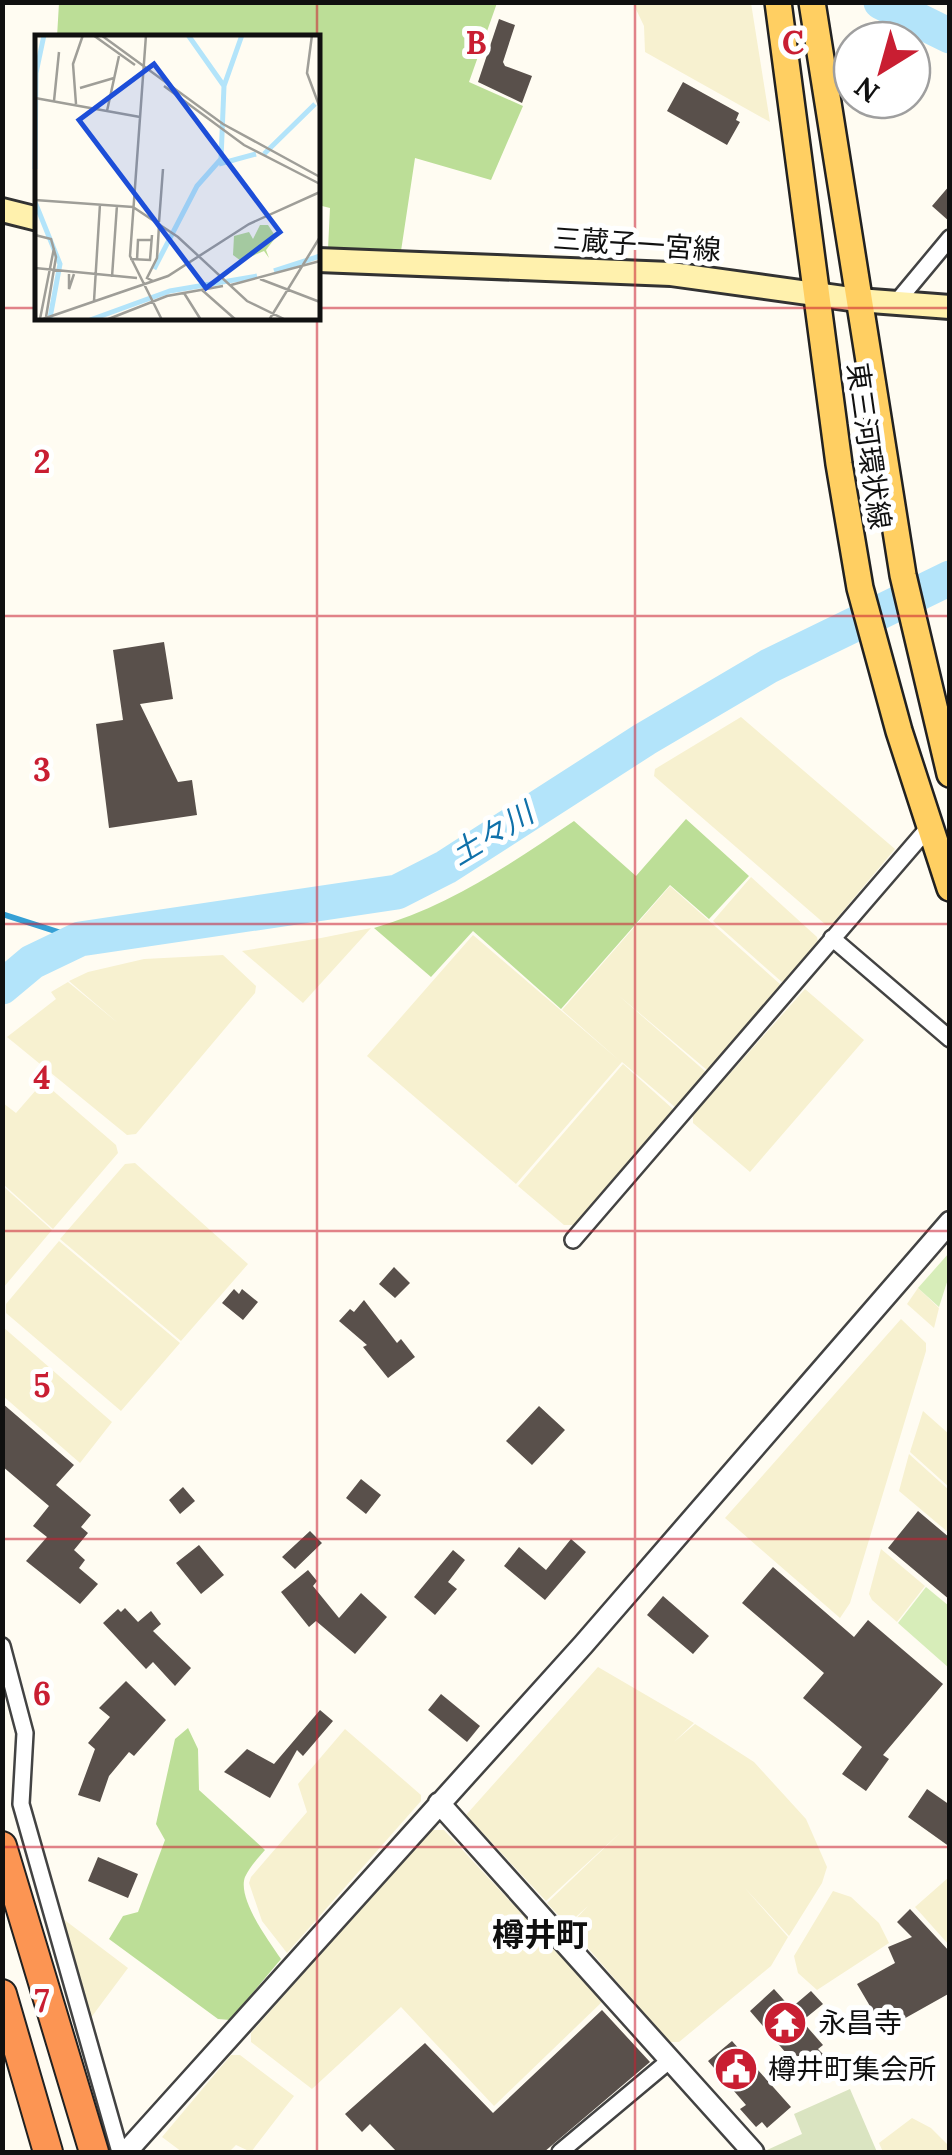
<svg xmlns="http://www.w3.org/2000/svg" width="952" height="2155" viewBox="0 0 952 2155" font-family="Lora,'Noto Sans JP',serif">
<rect width="100%" height="100%" fill="#fffcf2"/>
<!-- farmland -->
<path fill="#f7f1d0" d="M633,3h118l19,119 -125,-70 -1,-26z
M741,717l154,132 -62,74 -7,2 -172,-149 1,-7z
M751,877l66,60 1,5 -35,41 -70,-62z
M670,886l111,99 -74,85 -89,-75 88,77 -30,36 -54,-46 -106,122 -149,-128 106,-121 148,127 -59,-52z
M371,928l-68,75 -61,-52 79,-13z
M223,955l33,31 -1,7 -119,141 -9,1 -120,-98 49,-38 -5,-7 17,-10 50,41 -49,-42 19,-9 56,-13z
M805,989l59,51 -114,132 -57,-49v-8z
M623,1064l50,45 -99,116h-10l-46,-39z
M43,1082l73,63 2,8 -65,76 -50,-45v-81l13,10z
M135,1163l113,101 -67,77 -121,-102 65,-75z
M3,1186l49,44 -49,58z
M59,1241l121,102 -59,68 -115,-98v-9z
M918,1288l21,20 -5,20 -27,-24z
M901,1319l25,24v8l-76,252 -10,15 -115,-100z
M3,1327l109,95 -32,41 -77,-67z
M923,1411l26,23v53l-39,-35z
M909,1454l40,36v43l-50,-42z
M881,1549l44,37 -28,36 -25,-22 -3,-6z
M598,1667l96,56 -20,19 21,-18 59,38 52,57 21,48 -5,16 -33,53 -45,-49 44,50 -17,29 -92,76h-10l-100,-116 19,-20 -21,19 -20,-22 74,-71 -75,69 -80,-86z
M345,1729l76,66v6l-134,152 -25,-32 -13,-38 2,-6 56,-65 -9,-28z
M430,1830h14l159,171 -109,105 -93,-99 -89,82 -61,-47v-9z
M949,1877v68l-34,-38z
M833,1891l18,6 28,26 10,20 -72,47 -19,-17 -4,-17z
M58,1915l70,53 -41,55z
M231,2055h9l54,41 -43,56 -15,-7 -7,7h-47l-20,-15z
M912,2118l19,10 18,18v6h-66l-4,-9z"/>
<!-- green -->
<path fill="#d7edb9" d="M949,1253v23l-10,31 -21,-19z
M926,1587l23,19v62l-51,-45z"/>
<!-- forest -->
<path fill="#bcde97" d="M59,3h438l-28,79 54,24 -32,74 -76,-22 -14,93 -73,-2 2,-41 -12,-3v-167l-261,-1z
M686,819l63,57 -40,43 -39,-34 -109,124 -88,-78 -42,46 -57,-49c76,-22 135,-63 200,-107l62,55z
M188,1728l10,21 1,41 66,60c-7,8 -16,18 -20,27 -8,22 24,64 36,82l-51,61 -12,-1 -109,-80 14,-23 15,-4 27,-72 -9,-16 19,-85z"/>
<!-- cemetery -->
<path fill="#dae4c1" d="M850,2089l27,63h-107l-3,-2 35,-16 -8,-20z"/>
<g fill="none" stroke-linecap="round" stroke-linejoin="round">
<!-- stream -->
<path stroke="#36a0d5" stroke-width="6" d="M2,914l78,25"/>
<!-- river -->
<path stroke="#b3e4fa" stroke-width="35" d="M881,2l69,34
M2,987l30,-25 48,-23 317,-47 49,-25 199,-128 124,-73 181,-88"/>
</g>
<!-- building -->
<path fill="#59504b" d="M499,19l16,6 -12,37 2,4 27,10 -10,27 -44,-21z
M683,82l56,31 -3,7 4,2 -13,23 -60,-34z
M950,185v37l-18,-16z
M164,642l9,57 -33,5 38,78 14,-2 5,35 -88,13 -13,-104 27,-4 -10,-70z
M394,1267l16,16 -15,15 -16,-14z
M234,1289l5,5 3,-5 16,13 -15,18 -21,-17z
M364,1300l33,43 4,-4 14,18 -27,21 -25,-31 4,-2 -28,-24 11,-12 4,3z
M2,1403l72,62 -18,20 35,30 -10,12 7,6 -14,17 11,10 -6,8 19,16 -18,20 -54,-43 21,-24 -14,-11 16,-20 -47,-40z
M539,1406l26,24 -33,35 -26,-24z
M361,1479l20,16 -15,19 -20,-16z
M183,1487l12,14 -15,13 -11,-14z
M918,1511l32,27v62l-62,-52z
M310,1531l12,12 -27,26 -13,-12z
M571,1539l15,13 -41,48 -41,-34 15,-19 27,23z
M199,1545l25,30 -23,19 -25,-31z
M453,1550l12,10 -17,22 9,7 -22,26 -21,-18z
M773,1567l81,70 14,-17 75,64 -60,71 6,4 -23,32 -24,-17 20,-27 -59,-49 21,-25 -82,-70z
M308,1570l9,11 -4,5 26,32 22,-25 26,24 -32,37 -39,-33 -7,6 -28,-35z
M663,1596l46,40 -16,18 -46,-39z
M125,1608l13,14 13,-11 10,13 -8,7 38,37 -16,18 -22,-24 -7,7 -43,-46 15,-14 3,3z
M126,1681l40,39 -32,36 -5,-4 -20,24 -9,26 -22,-7 17,-46 -7,-6 22,-26 -11,-9z
M441,1694l39,32 -13,16 -39,-32z
M320,1710l13,11 -30,35 -6,-6 -27,48 -46,-26 23,-23 27,15z
M927,1789l23,16v42l-42,-30z
M98,1857l40,17 -10,24 -40,-17z
M910,1909l40,43v41l-66,37 -27,-46 38,-21 -7,-16 24,-10 -15,-15z
M774,1989l17,19 20,-17 12,13 -21,17 21,24 -5,4 9,9 -12,10 -8,-9 -9,8 -48,-56z
M602,2010l48,52 -106,90h-147l-27,-28 -8,8 -17,-18 80,-71 68,70z
M732,2041l59,66 -24,21 -5,-6 -6,5 -16,-18 6,-4 -38,-44z"/>
<g fill="none" stroke-linecap="round" stroke-linejoin="round">
<!-- minor casing -->
<g stroke="#434343" stroke-width="20">
<path id="minor" d="M895,304l55,-66
M832,938l118,101
M573,1240l356,-413
M2,1646l23,87 -4,71 99,348
M560,2152l110,-92"/>
</g>
<!-- tertiary casing -->
<g stroke="#434343" stroke-width="25">
<path id="tertiary" d="M439,1803l314,349
M126,2152l457,-507 367,-423"/>
</g>
<!-- secondary casing -->
<g stroke="#323232" stroke-width="28">
<path id="secondary" d="M2,210l36,9
M318,260l353,14 187,26 92,7"/>
</g>
<!-- primary casing -->
<g stroke="#212121" stroke-width="30">
<path id="primary" d="M778,2l61,462 21,124 39,143 51,157
M812,2l91,573 47,199"/>
</g>
<!-- motorway casing -->
<g stroke="#212121" stroke-width="32">
<path id="motorway" d="M2,1846l92,306
M2,1994l46,158"/>
</g>
<!-- minor -->
<use href="#minor" stroke="#fff" stroke-width="15"/>
<!-- tertiary -->
<use href="#tertiary" stroke="#fff" stroke-width="20"/>
<!-- secondary -->
<use href="#secondary" stroke="#fff1ad" stroke-width="22"/>
<!-- primary -->
<use href="#primary" stroke="#ffcf62" stroke-width="25"/>
<!-- motorway -->
<use href="#motorway" stroke="#fc9553" stroke-width="28"/>
</g>
<!-- grid -->
<path fill="none" stroke="#c91e32" stroke-width="2.5" stroke-opacity="0.55" d="M317,2v36M635,2v2150M2,308h36M318,308h632M317,318v1834M2,616h948M2,924h948M2,1231h948M2,1539h948M2,1847h948"/>
<!-- icons -->
<defs>
<g id="temple-disc" transform="scale(2.25)"><circle r="9.5" fill="#c91e32" stroke="#fff"/><path d="M0-6L5-2H3V0L6.5 2.5H4V6H1.5V3h-3V6H-4V2.5H-6.5L-3 0V-2H-5Z" fill="#fff"/></g>
<g id="civic-disc" transform="scale(2.25)"><circle r="9.5" fill="#c91e32" stroke="#fff"/><path d="M-.6-6.5H3V-4.5H.6V-3L4-1V1h2V6H-6V1h2V-1L-.6-3ZM-1.2 2.5V6h2.4V2.5Z" fill="#fff"/></g>
</defs>
<g fill-rule="evenodd">
<use href="#temple-disc" x="785" y="2023"/>
<use href="#civic-disc" x="736" y="2069"/>
</g>
<g text-anchor="middle" stroke-width="10" stroke-linejoin="round" paint-order="stroke">
<!-- street labels -->
<g font-size="28" fill="#101010" stroke="#fff">
<text transform="translate(637 244) rotate(4)" y="10">三蔵子一宮線</text>
<text transform="translate(869 446) rotate(82)" y="10">東三河環状線</text>
</g>
<!-- poi labels -->
<g font-size="28" fill="#101010" stroke="#fff" text-anchor="start">
<text x="818" y="2033">永昌寺</text>
<text x="768" y="2079">樽井町集会所</text>
</g>
<!-- water labels -->
<g font-size="30" font-style="italic" fill="#1071aa" stroke="#fff">
<text transform="translate(492 834) rotate(-31)" y="10">土々川</text>
</g>
<!-- quarter labels -->
<g font-size="32" font-weight="bold" fill="#101010" stroke="#fff">
<text x="540" y="1946">樽井町</text>
</g>
</g>
<!-- overview -->
<g transform="translate(35 35)">
<rect width="285" height="285" fill="#fffcf2"/>
<path d="M225,190h8l8,12 -10,13 3,8 -5,-7 -23,10 -8,-6 1,-19 15,-4 4,7z" fill="#bcde97"/>
<path fill="none" stroke="#b3e4fa" stroke-width="5" d="M153,0l36,51M229,119l51,-50M184,129l37,-10M0,134l1,-96 8,-38M0,167l25,62 -10,54M119,234l43,-83 24,-27 3,-73 18,-51M239,236l46,-15M55,285l80,-29 87,-15"/>
<path fill="none" stroke="#9f9e98" stroke-width="2.5" d="M58,0l42,30M66,0l122,89 97,53M111,0l-16,221 32,64M277,0l-5,38 13,35M129,51l80,59 76,39M45,53l34,-10M0,63l105,19M19,66l5,-49M41,69l-3,-40 10,-29M72,76l12,-55M0,165l98,7M98,172l45,30 69,64 39,19M124,187l4,-53M0,200l16,4 5,18 -10,60M95,224l20,1 2,-25M102,225l1,-20h14M0,233l102,10M34,239v15l5,-15M77,242l5,-72M225,244l60,23M118,246l-6,-3 10,-20 2,-32M196,250l89,-24M167,255l34,30M149,258l17,27M59,266l6,-97M5,284l14,-71M5,285l128,-44 81,-52 71,-32M71,285l61,-24 56,-10M234,285l51,-83"/>
<path fill="#1d4ed8" fill-opacity="0.15" stroke="#1d4ed8" stroke-width="5" d="M119,29l126,168 -74,56 -127,-168z"/>
<rect width="285" height="285" fill="none" stroke="#101010" stroke-width="5"/>
</g>
<g font-size="32" text-anchor="middle" font-weight="bold" fill="#c91e32" stroke="#fff" stroke-width="10" stroke-linejoin="round" paint-order="stroke">
<text x="476" y="54">B</text>
<text x="793" y="54">C</text>
<text x="42" y="473">2</text>
<text x="42" y="781">3</text>
<text x="42" y="1089">4</text>
<text x="42" y="1397">5</text>
<text x="42" y="1705">6</text>
<text x="42" y="2012">7</text>
</g>
<!-- border -->
<rect width="952" height="2155" fill="none" stroke="#101010" stroke-width="10"/>
<!-- north arrow -->
<g transform="translate(882 70) rotate(217)"><circle r="48" fill="#ffffff" stroke="#9f9f9f" stroke-width="2.5"/>
<path d="M0-8L18 38L0 25L-18 38Z" fill="#c91e32"/>
<text y="-15" font-size="28" font-weight="bold" text-anchor="middle" fill="#101010">N</text>
</g>
</svg>
